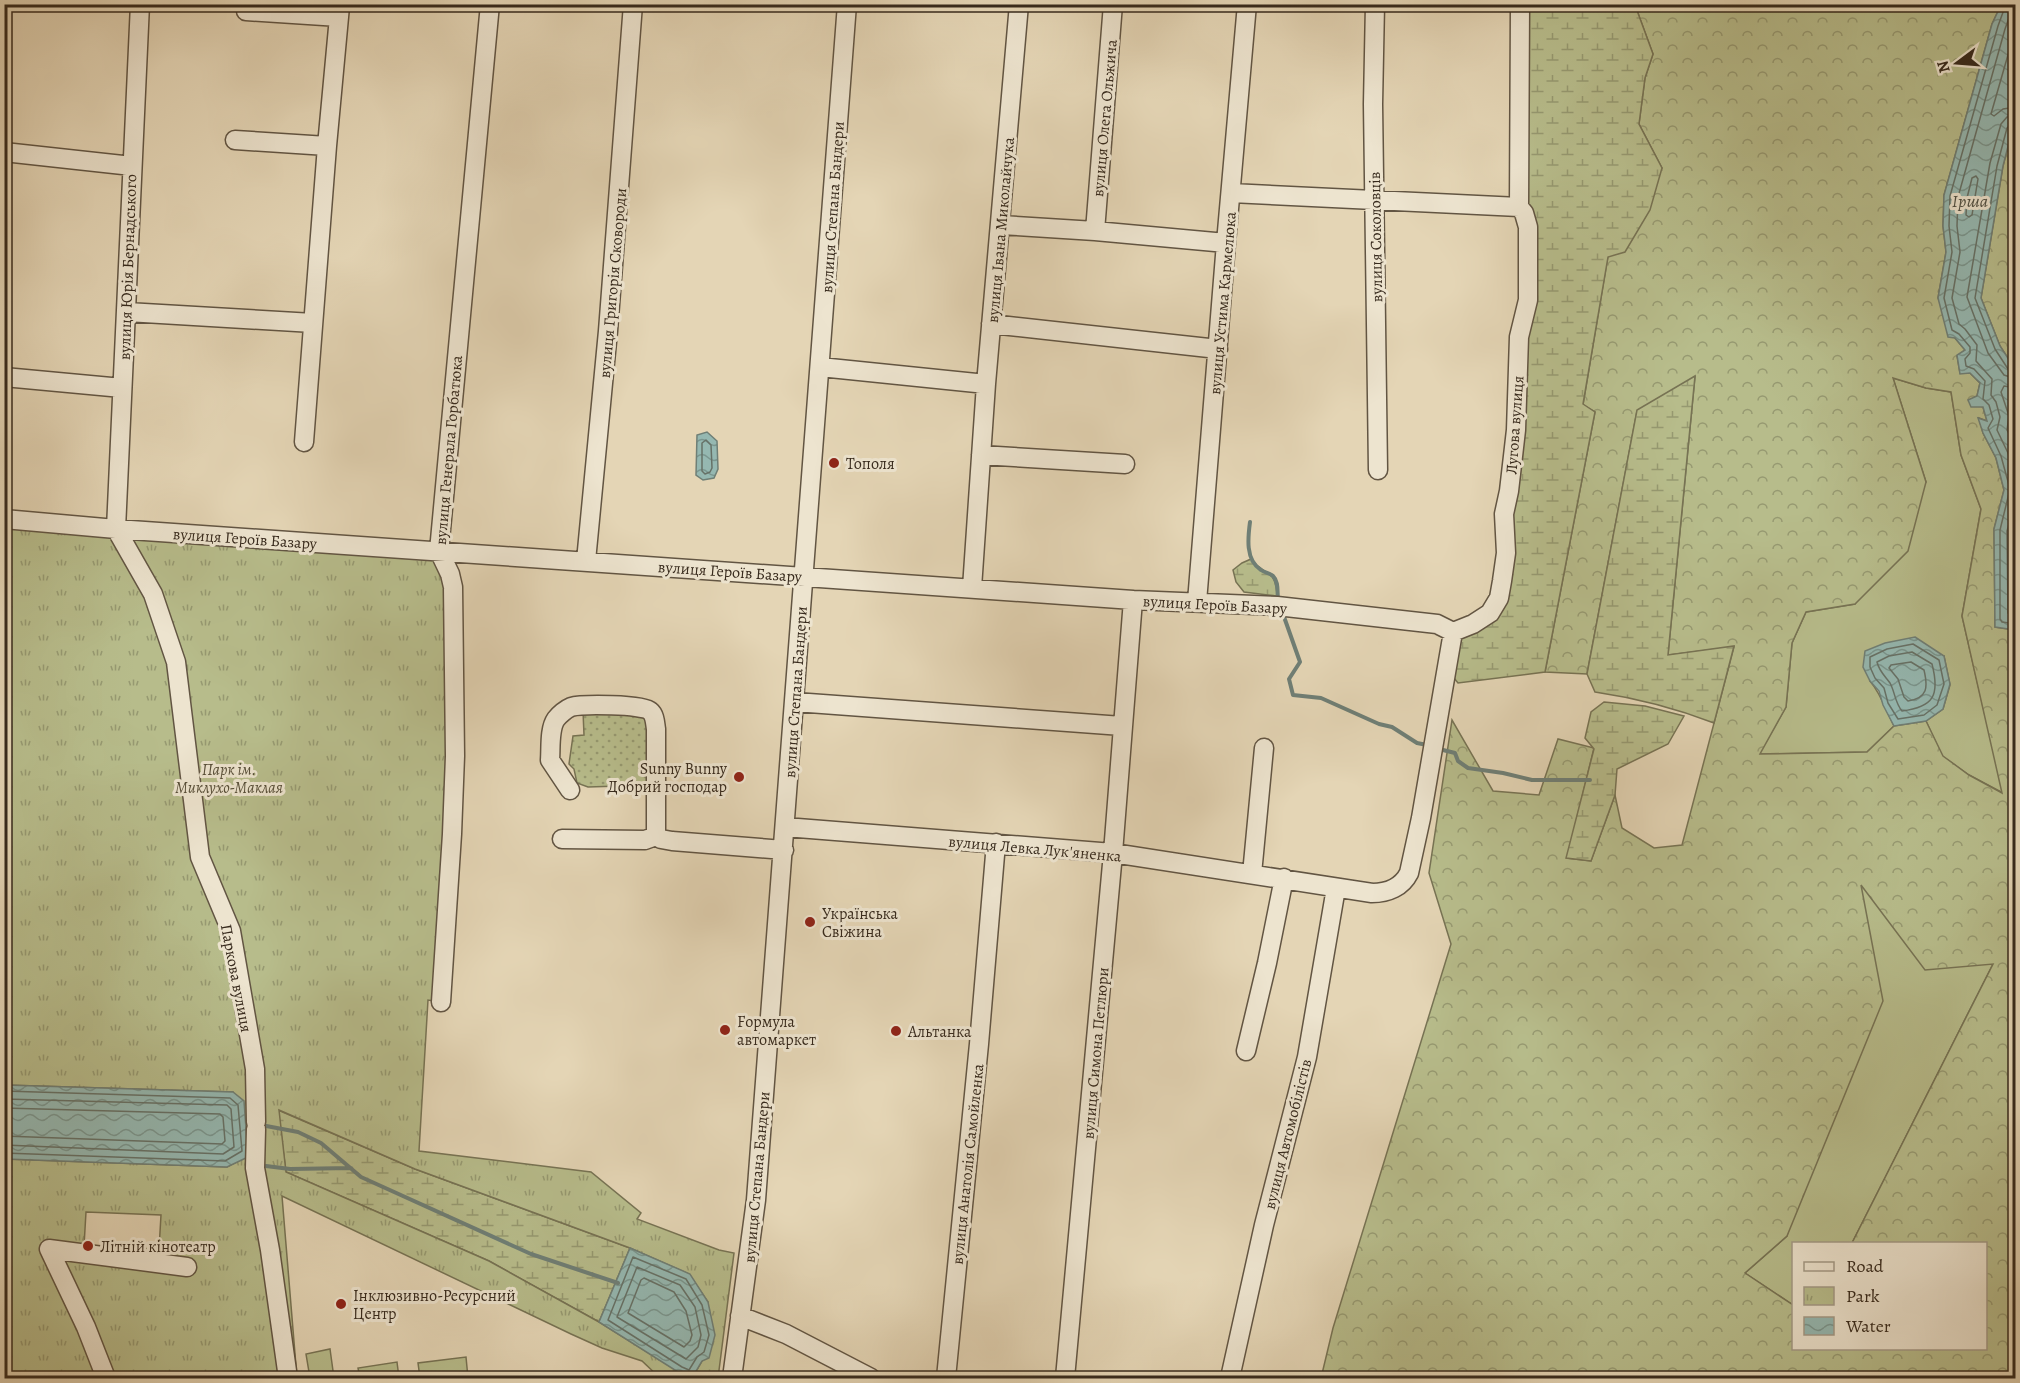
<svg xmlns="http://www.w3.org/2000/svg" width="2020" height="1383" viewBox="0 0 2020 1383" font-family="Alegreya,serif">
<defs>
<pattern id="forest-crowns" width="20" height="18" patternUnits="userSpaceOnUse" patternTransform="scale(1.5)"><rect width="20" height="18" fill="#b7bc8b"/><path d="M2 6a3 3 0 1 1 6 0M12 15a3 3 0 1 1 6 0" fill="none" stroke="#969971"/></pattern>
<pattern id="wetland-marsh" width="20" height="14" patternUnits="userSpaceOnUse" patternTransform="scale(1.5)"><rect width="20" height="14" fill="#b7bc8b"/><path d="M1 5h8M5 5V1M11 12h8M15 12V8" fill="none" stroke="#969971"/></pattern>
<pattern id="park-tufts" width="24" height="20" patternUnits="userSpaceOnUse" patternTransform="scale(1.5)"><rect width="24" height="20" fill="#b7bc8b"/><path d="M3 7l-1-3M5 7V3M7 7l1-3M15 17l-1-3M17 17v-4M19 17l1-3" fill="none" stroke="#969971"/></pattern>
<pattern id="garden-dots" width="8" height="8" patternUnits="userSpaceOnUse" patternTransform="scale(1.5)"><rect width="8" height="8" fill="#b7bc8b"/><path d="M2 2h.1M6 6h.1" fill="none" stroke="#969971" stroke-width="1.8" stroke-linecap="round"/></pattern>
<pattern id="water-waves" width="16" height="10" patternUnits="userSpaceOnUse" patternTransform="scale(1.5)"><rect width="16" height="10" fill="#95b8b1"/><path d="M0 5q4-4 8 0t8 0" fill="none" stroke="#7a968f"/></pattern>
</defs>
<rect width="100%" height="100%" fill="#e4d5b5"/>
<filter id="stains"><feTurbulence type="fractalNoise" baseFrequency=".00333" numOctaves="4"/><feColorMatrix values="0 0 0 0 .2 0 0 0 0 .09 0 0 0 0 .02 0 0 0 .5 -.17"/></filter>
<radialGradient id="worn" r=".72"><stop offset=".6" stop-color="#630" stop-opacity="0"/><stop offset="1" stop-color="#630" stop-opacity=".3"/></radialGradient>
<!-- grass -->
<path fill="#b7bc8b" stroke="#777354" stroke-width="1.5" d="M1893,378l33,10 25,4 10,63 20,54 -19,107 41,177 -34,-18 -27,-19 -16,-35 17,-12 7,-24 -6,-29 -74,25c11,13 16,29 24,45l-27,26 -108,2 27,-47 6,-64 14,-31 49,-8 71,-122z
M1860,883l133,81 -141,279 -58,1 -1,61 -48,-32 42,-37z
M330,1349l4,29h-24l-4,-24z
M466,1357l2,21h-48l-2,-15z
M397,1362l2,16h-39l-2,-10z"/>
<!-- forest -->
<path fill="url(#forest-crowns)" stroke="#777354" stroke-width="1.5" fill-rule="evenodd" d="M1635,5h366l-9,19 -48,171 -1,31 3,26 -8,46 17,40 10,12 -8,6 3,17h10l10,10 -3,13 -8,5 14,6 4,14 -8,-3 4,15 13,25 8,32 -10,39 1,98 20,3 -2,31 3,8 -1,709h-694l12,-50 118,-384 -22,-71 23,-153 41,71 46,4 19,-56 36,9 -27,110 24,3 24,-66 7,33 32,20 28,-3 52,-198 -66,8 27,-278 -58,34 -50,263 -42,-2 50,-260 -12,-7 25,-149 54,-88 -23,-44 6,-46 8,-24zM1893,378l33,10 25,4 10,63 20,54 -19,107 40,177 -33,-18 -26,-19 -17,-35 -32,5 -27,26 -107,2 26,-47 6,-64 14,-31 49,-8 53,-53 18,-69zM1861,885l64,85 68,-6 -141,279 134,1v104h-192l-1,-43 -48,-32 42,-37 96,-235z
M2015,119v250l-15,-23 -19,-48 22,-132z"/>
<!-- wetland -->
<path fill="url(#wetland-marsh)" stroke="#777354" stroke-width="1.5" d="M1522,5h113l18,49 -8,24 -6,46 23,44 -12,42 -25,42 -17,5 -25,147 12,8 -50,260 -87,11 -4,-5 5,-38 41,-29 22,-268 -3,-149z
M1695,376l-27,279 66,-9 -20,77c-39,-15 -78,-25 -119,-31l-8,-18 50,-264z
M1251,559c14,18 25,9 26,37l-33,-4 -8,-10 -3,-12 9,-7z
M1604,702l41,4 39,10 -16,28 -51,25 -2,26 -24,66 -25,-3 28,-109 -9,-11 6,-26z
M278,1110l137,59 215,79 -31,74 -110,-61 -203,-89z"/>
<!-- park -->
<path fill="url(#park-tufts)" stroke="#777354" stroke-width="1.5" fill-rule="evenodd" d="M5,519l434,32 13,29 -11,422 -13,-2 -9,151 172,21 50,41 -4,6 82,31 15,3 -16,125h-26l10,-17 6,-59 -19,-28 -59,-26 -215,-79 -136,-59 7,62 203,89 110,61 90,56h-29l-18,-17 -40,-13 -31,-14 -289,-138 15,182h-292v-219l222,8 21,-11 -15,-64 -228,-7zM86,1212l75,3 -2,34 -75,-3z"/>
<!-- garden -->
<path fill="url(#garden-dots)" stroke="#777354" stroke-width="1.5" d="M583,711l66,6 4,75 -34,-6 -31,1 -11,-4 -3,-14 -5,-5 4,-28 11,-1z"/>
<!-- water -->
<path fill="url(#water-waves)" stroke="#6f7f76" stroke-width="1.5" d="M2001,5h14v114l-12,47 -22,132 19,48 15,23v261l-20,-3 -1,-98 10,-39 -8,-32 -13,-25 -5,-15 9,3 -4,-14h-12l-3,-7 9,-4 3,-13 -10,-10 -10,1 -3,-19 8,-5 -10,-12 -7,-1 -10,-39 8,-46 -3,-26 1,-31 48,-171z
M707,432l10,9 1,28 -4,9 -11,2 -7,-5 1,-40z
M1915,637l29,19 6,28 -7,25 -17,12 -32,5 -11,-21 -4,-14 -9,-10 -7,-14 2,-16 20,-8z
M5,1085l228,7 11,9 4,56 -21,10 -222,-8z
M630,1248l60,26 18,28 7,33 -6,23 -7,3 -10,17 -14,-6 -79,-50z"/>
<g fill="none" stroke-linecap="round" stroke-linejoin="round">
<!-- shore -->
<path stroke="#667167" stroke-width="1.5" d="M2006,4l-8,22 -48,170 -1,30 3,26 -8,46 8,32 7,4 11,13v6l-5,6 1,7 8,3 11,12 -2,18 6,6 4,14 -5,9 13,28 9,33 -10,41v89l2,3 14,2
M2014,4l-9,25 -47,168 -1,29 3,26 -8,46 7,26 6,5 12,16 -1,16 16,18 -1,16 5,7 4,15 -3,13 11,23 8,27
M2016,27l-25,87 3,2 9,-7 13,-2
M2016,116l-9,1 -6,7 -11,39 -23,134 21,56 16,22 12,4
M2016,123l-5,1 -4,4 -10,38 -22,132 20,51 13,20 8,2
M1976,176l2,3 -6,36 -3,2 -3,-2 1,-17 5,-20z
M2016,388l-12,-2 -3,6 8,24 -2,14 9,18
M706,440l5,5 1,23 -2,4 -5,2 -3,-3v-28z
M2016,500l-9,31 1,82 8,3
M1913,644l26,16 5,24 -7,21 -13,10 -26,4 -10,-16 -4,-15 -9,-10 -5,-11v-10l17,-8z
M1912,652l20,12c8,31 2,43 -30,47 -7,-8 -7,-19 -12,-28 -5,-7 -11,-12 -13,-21l12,-6z
M1911,662l13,8c4,17 4,28 -16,31l-4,-4 -6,-18 -9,-11 2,-3z
M4,1091l226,7 8,7 4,46 -17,10 -221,-8
M4,1099l223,6 4,4 3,38 -11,7 -219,-9
M4,1108l216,6 3,3 2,24 -3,3 -218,-8
M633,1257l53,22 16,26 7,30 -5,17 -7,5 -8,13 -7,-3 -74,-47z
M637,1267l43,18 15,22 6,28 -3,12 -12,12 -69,-42z
M644,1278l30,14 12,19 6,24 -2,6 -6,6 -56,-34 13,-33z"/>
<!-- stream -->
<path stroke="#6f7f76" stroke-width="4" d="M1250,522c-2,15 -5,38 11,48 4,3 9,3 12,6 6,6 4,16 5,23
M1283,614l17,48 -11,17 4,16 28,3 58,26 13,3 25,16 10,2
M1443,750l12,3 3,8 10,7 35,5 29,7h58
M261,1125l37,7 23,11 40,34 170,77 87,29
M266,1166l24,3 61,-1
M747,1377l3,1"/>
<!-- minor casing -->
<g stroke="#625543" stroke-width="21">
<path id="minor" d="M140,4l-24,525 37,65 23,68 24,195 31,74 24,138 1,53
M1375,4l-2,100 5,366
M246,11l93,6 1,-11
M235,140l92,6 12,-129
M4,152l128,14
M1231,193l288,14
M1001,225l94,6 131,12
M1095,231l18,-227
M127,312l186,11
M991,324l227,25
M820,367l166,17
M4,377l118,11
M304,442l23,-296
M981,455l144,9
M4,519l112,10 1017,71 144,6 160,18 16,8
M586,561l22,-230 25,-327
M972,588l14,-204 33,-380
M1197,602l29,-359 21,-239
M795,702l327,24
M785,827l328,26 259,40c16,0 30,-6 37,-20l12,-55 32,-186 20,-8 17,-11 9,-15 3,-17 4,-28 -2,-39 5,-23 7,-61 3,-93 9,-37v-73l-4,-14 -5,-6 1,-203
M656,836l5,3 11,2 112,9
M562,839l83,1 11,-4v-107c-1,-6 -1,-14 -6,-18 -7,-7 -69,-7 -79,-4 -5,2 -12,8 -15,12 -7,10 -5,29 -6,41l20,30
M1252,874l12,-126
M441,1002l11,-168 3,-78 -2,-169 -3,-13 -11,-23 51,-547
M1246,1051l21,-88 17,-85
M256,1129l-1,39 15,82 18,128
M49,1249l37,78 20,51
M49,1249l138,18
M740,1316l46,18 85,44
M732,1378l24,-178 91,-1196
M946,1378l33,-334 17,-201
M1065,1378l48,-525 20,-253
M1230,1378l34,-153 43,-168 29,-169"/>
</g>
<!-- minor -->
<use href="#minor" stroke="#ede4cf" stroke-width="18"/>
</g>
<!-- markers -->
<g fill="#8f2418" stroke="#ede4cf" stroke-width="2">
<circle cx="834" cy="463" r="6"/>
<circle cx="739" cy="777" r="6"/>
<circle cx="810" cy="922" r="6"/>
<circle cx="725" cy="1030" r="6"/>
<circle cx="896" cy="1031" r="6"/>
<circle cx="88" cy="1246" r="6"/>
<circle cx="341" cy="1304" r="6"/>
</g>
<g text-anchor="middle" stroke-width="6" stroke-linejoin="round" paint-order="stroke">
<!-- street labels -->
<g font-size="16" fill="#372a1d" stroke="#ede4cf">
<text transform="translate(1104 118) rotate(-85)" y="6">вулиця Олега Ольжича</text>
<text transform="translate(832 207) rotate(-86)" y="6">вулиця Степана Бандери</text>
<text transform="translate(1000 230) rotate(-85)" y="6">вулиця Івана Миколайчука</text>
<text transform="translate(1375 237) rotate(-91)" y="6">вулиця Соколовців</text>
<text transform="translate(127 267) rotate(-88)" y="6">вулиця Юрія Бернадського</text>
<text transform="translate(612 283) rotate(-85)" y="6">вулиця Григорія Сковороди</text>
<text transform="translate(1222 303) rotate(-85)" y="6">вулиця Устима Кармелюка</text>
<text transform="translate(1514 425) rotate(-86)" y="6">Лугова вулиця</text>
<text transform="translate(448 450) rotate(-85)" y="6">вулиця Генерала Горбатюка</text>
<text transform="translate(245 538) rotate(4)" y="6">вулиця Героїв Базару</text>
<text transform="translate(730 571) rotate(4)" y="6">вулиця Героїв Базару</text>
<text transform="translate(1215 604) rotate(3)" y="6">вулиця Героїв Базару</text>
<text transform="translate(795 692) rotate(-86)" y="6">вулиця Степана Бандери</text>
<text transform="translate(1035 848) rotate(5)" y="6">вулиця Левка Лук'яненка</text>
<text transform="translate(237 978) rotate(79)" y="6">Паркова вулиця</text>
<text transform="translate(1095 1053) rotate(-85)" y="6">вулиця Симона Петлюри</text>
<text transform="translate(1287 1134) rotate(-76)" y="6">вулиця Автомобілістів</text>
<text transform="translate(967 1164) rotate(-84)" y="6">вулиця Анатолія Самойленка</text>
<text transform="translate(756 1177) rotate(-85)" y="6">вулиця Степана Бандери</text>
</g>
<!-- poi labels -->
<g font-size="16" fill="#372a1d" stroke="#ede4cf" text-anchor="start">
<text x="846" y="469">Тополя</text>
<text x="727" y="774" text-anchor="end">Sunny Bunny<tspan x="727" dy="18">Добрий господар</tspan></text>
<text x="822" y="919">Українська<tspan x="822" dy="18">Свіжина</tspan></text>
<text x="737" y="1027">Fормула<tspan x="737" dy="18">автомаркет</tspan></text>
<text x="908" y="1037">Альтанка</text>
<text x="100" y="1252">Літній кінотеатр</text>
<text x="353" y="1301">Інклюзивно-Ресурсний<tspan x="353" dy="18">Центр</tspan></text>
</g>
<!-- park labels -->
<g font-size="16" font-style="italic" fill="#574e38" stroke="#ede4cf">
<text x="229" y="775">Парк ім.<tspan x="229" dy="18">Миклухо-Маклая</tspan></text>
</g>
<!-- water labels -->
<g font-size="18" font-style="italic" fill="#4e4e42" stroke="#ede4cf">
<text x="1970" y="207">Ірша</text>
</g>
</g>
<!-- margin -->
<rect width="2020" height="1383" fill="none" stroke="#e4d5b5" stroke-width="24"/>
<rect x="6" y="6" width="2008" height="1371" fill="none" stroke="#372a1d" stroke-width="3"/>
<rect x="12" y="12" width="1996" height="1359" fill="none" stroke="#372a1d" stroke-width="1.5"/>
<!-- legend -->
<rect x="1792" y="1242" width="195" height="108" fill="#ede4cf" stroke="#a49a88" stroke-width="1.5"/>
<rect x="1804" y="1262" width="30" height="9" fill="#ede4cf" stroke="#a49a88" stroke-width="1.5"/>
<text x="1846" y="1272" font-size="18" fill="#372a1d">Road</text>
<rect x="1804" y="1287" width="30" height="18" fill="url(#park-tufts)" stroke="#a49a88" stroke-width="1.5"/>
<text x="1846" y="1302" font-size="18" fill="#372a1d">Park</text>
<rect x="1804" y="1317" width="30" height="18" fill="url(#water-waves)" stroke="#a49a88" stroke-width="1.5"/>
<text x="1846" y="1332" font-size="18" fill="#372a1d">Water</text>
<!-- north arrow -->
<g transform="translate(1957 63) rotate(254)" stroke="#ede4cf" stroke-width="4.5" paint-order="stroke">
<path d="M0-4.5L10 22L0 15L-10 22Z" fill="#372a1d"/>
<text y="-9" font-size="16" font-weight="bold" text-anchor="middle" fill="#372a1d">N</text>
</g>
<rect width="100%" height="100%" filter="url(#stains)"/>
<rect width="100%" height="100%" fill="url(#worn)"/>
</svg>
